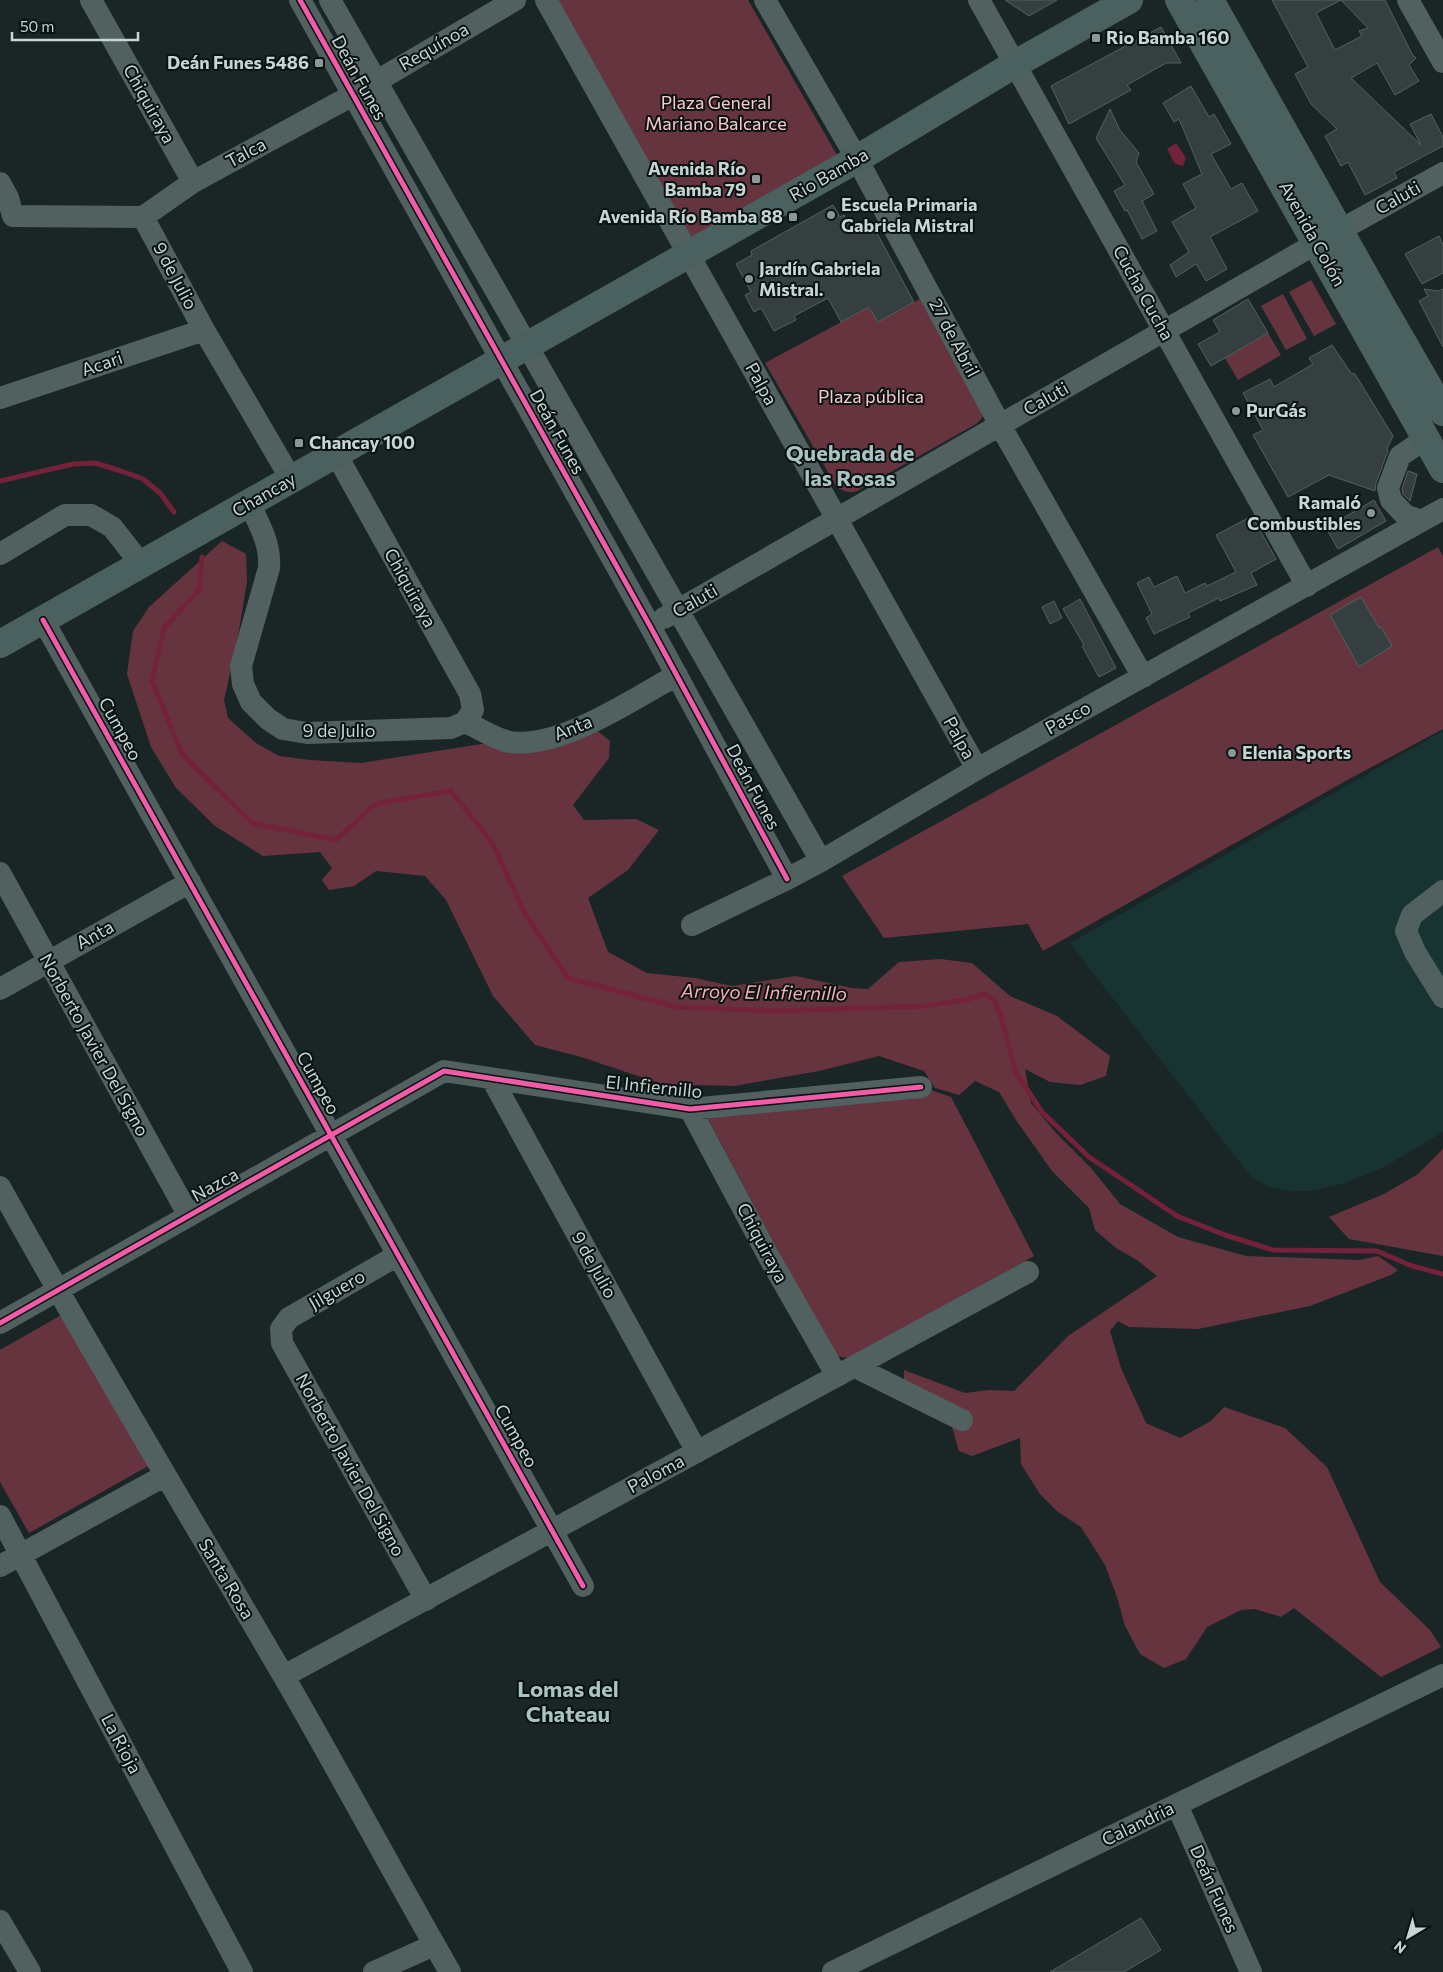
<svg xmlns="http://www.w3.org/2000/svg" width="1443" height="1972" viewBox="0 0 1443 1972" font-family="Commissioner,sans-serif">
<rect width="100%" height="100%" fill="#1a2626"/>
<!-- built -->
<path fill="#173432" d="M1443,731v401l-59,35 -39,16 -34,8h-21l-20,-4 -18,-9 -182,-235z"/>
<!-- green -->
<path fill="#66343f" d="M554,0h194l89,155 -146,84z
M1311,280l25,44 -22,12 -25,-44z
M1283,294l24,45 -21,11 -25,-44z
M920,299l62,115v4l-6,6 -119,67c-8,3 -15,0 -21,-5l-71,-123 104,-56 9,15z
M1268,333l13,22 -43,25 -13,-22z
M222,541l24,13 1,28 -10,60 -13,58 4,18 28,25 23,13 31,4 51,3 133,-21 101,-13 15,12 -1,17 -36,47 11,15 52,-1 23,11 -31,40 -40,28 20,54 39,21 48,5 37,8 64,-10 56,12 16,1 31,-27 41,-3 32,4 38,33 47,20 53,40 -4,20 -26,9 -30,-3 -25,-13 6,34 25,30 35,35 29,36 58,33 68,19 114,4 18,-4 20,14 -7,5 -81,31 -112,23 -69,-2 -11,-6 -8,10 11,37 25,55 34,15 31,-17 13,-14 61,21 42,39 53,115 50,48 11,17 -60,30 -87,-69 -13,9 -26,-8 -14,1 -34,17 -21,32 -22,9 -24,-14 -15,-28 -8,-29 -12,-32 -24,-38 -23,-15 -18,-18 -19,-30 -1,-26 -48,18 -13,-5 -10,-34 -45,-33v-14l61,23 24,-3 25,1 54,-55 89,-60 -20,-16 -21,-12 -21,-18 -6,-22 -37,-37 -36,-51 -17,-28 -24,-11 -16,14 -24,-7 -11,-17 -45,-15 -60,15 -85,15 -72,-2 -81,-27 -46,-12 -42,-49 -47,-96 -21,-24 -49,-5 -22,15 -25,4 -7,-10 10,-12 -12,-16 -57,4 -48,-30 -39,-38 -25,-41 -24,-73 6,-43 16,-24z
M1438,547l5,9v173l-92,49 -308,173 -15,-27 -144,14 -42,-62z
M928,1089l23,8 83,159 -185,102 -15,-2 -128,-241z
M1443,1149v107l-94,-17 -20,-22 55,-23 34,-20z
M63,1314l87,151 -121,68 -29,-51v-132z"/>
<!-- water -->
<path fill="#742239" d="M1176,143l10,15 -3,8 -8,-2 -8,-15z"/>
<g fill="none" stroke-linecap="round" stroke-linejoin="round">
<!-- stream -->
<path stroke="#742239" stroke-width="5" d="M0,481l73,-17 22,-1 26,8 22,8 17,14 14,19
M202,557l-3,33 -35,38 -12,53 30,73 70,69 84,17 39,-36 76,-13 42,53 32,70 43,64 110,29 97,4 149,-5 41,-6 19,-6 10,6 6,13 16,60 26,39 47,45 88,59 48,19 48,15 104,1 35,15 31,8"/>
</g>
<!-- building -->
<path fill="#363f3f" stroke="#545f5e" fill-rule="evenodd" d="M1005,0h52l-28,16z
M1272,0h113l27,54 4,4 -7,7 10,16 -24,14 -18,-32 -26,15 70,67 -11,-21 21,-10 12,23v9l-49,26 3,6 -32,17 -17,-33 -7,4 -16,-30 12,-7 -26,-25 -16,-30 13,-7zM1341,0l27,28 -9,3 3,5 -27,14 -19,-37z
M1161,27l20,36h-15l-39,22 4,5 -62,34 -18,-38z
M1191,86l18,31 5,-3 17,30 -20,10 20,35 11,-6 16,28 -48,26 17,32 -21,12 -10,-17 -20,13 -6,-12 19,-13 -17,-30 24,-14 -13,-24 19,-10 -23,-55 -5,3 -11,-19z
M1110,109l10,21 19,23 -3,9 18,32 -12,7 15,30 -15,8 -15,-29 -2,1 -11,-20 11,-6 -29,-47z
M833,205l7,12 4,-2 9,17 18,-10 43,80 -36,20 -9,-15 -28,15 -13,-24 -34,18 2,4 -22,11 -13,-23 -7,4 -9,-17 6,-3 -15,-28 16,-9 -1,-4z
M1439,236l4,9v28l-21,11 -17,-30z
M1424,289l14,2 5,-2v58l-24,-46 9,-5z
M1248,299l20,34 -57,33 -13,-22 22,-12 -7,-12z
M1332,345l19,28 4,1 38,62 -6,13 1,2 -12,32 -1,8 -46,-16 -41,22 -35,-62 10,-5 -20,-37 27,-14 4,8 39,-23 -4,-6z
M1408,471l9,3 -7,27 -7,-7 -1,-5z
M1374,500l12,21 -48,28 -12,-21z
M1252,516l24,43 -25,14 6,12 -37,16 -1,-3 -31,15 2,4 -36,17 -8,-16 6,-4 -15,-31 12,-6 5,10 23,-11 8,17 20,-10 2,3 29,-14 -20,-37z
M1361,597l18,31 2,-1 11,19 -33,21 -29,-52z
M1080,599l36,69 -17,9 -17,-31 2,-1 -21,-36z
M1054,601l8,17 -12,6 -8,-17z
M1141,1918l20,32 -37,22h-74z"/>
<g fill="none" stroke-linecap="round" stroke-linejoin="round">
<!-- minor -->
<path stroke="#506160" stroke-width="22" d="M91,0l102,182
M300,0l350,626 137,253
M330,0l491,861
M546,0l431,769
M765,0l92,159 143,266 143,252
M979,0l328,586
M1408,0l35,62
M0,183l8,15 5,18 130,1 61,113 87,149
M143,217l50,-35 160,-87 162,-95
M0,398l204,-68
M249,503c10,21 22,41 20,65l-28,98 2,18 8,18 17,17 15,10 24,4 144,-5 14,-6 8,-12 -3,-16 -134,-240
M1421,521l-16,-6 -14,-15 -3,-12 12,-32 25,-17
M0,554l65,-39h26l21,12 29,37
M664,618l653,-375 126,-70
M43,620l540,966
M465,722c12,5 32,18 45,20 51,7 123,-43 167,-67
M0,873l189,343
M1443,891l-31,24 -6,16 9,21 28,45
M692,925l95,-46 34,-18 156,-92 466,-260
M0,989l190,-107
M492,1079l205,373
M690,1109l79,148 68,119
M0,1187c91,165 188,325 283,488 57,98 110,198 167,297
M398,1255l-109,63 -8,11 1,14 144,257
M0,1323l444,-252 246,38 231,-22
M855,1367l107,53
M0,1516l242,456
M0,1566l164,-90
M284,1676l744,-404
M1177,1805l74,167
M0,1921l30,51
M374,1972l60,-27
M833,1972l610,-297"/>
<!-- major -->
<path stroke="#4a615f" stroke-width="28" d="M1179,0l264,469
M1210,0l173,308 60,104
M0,644l857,-485 158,-95 114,-64"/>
<!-- cycleway casing -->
<g stroke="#081211" stroke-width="8">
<path id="cycleway" d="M300,0l350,626 137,253
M43,620l540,966
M0,1323l444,-252 246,38 231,-22"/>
</g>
<!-- cycleway -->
<use href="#cycleway" stroke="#f35aa7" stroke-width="5"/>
</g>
<!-- markers -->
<g fill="#8a9896" stroke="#081211" stroke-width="2">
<rect x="1091" y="33" width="10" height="10" rx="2.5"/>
<rect x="314" y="58" width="10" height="10" rx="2.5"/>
<rect x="751" y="174" width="10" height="10" rx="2.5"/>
<circle cx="831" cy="215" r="5"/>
<rect x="788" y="212" width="10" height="10" rx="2.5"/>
<circle cx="749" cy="279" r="5"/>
<circle cx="1236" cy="411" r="5"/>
<rect x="294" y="438" width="10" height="10" rx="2.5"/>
<circle cx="1371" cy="513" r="5"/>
<circle cx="1232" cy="753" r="5"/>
</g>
<g text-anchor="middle" stroke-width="4" stroke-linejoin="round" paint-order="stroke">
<!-- poi labels -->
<g font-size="18" font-weight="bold" fill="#c7d5d3" stroke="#081211" text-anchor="start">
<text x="1106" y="44">Rio Bamba 160</text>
<text x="309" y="69" text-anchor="end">Deán Funes 5486</text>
<text x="746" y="175" text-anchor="end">Avenida Río<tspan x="746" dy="21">Bamba 79</tspan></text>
<text x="841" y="211">Escuela Primaria<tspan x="841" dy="21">Gabriela Mistral</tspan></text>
<text x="783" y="223" text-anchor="end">Avenida Río Bamba 88</text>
<text x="759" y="275">Jardín Gabriela<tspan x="759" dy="21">Mistral.</tspan></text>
<text x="1246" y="417">PurGás</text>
<text x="309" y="449">Chancay 100</text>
<text x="1361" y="509" text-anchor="end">Ramaló<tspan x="1361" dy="21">Combustibles</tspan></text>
<text x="1242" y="759">Elenia Sports</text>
</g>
<!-- street labels -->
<g font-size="18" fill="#c7d5d3" stroke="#081211">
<text transform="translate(434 47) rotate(-30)" y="6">Requínoa</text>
<text transform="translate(359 78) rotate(61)" y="6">Deán Funes</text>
<text transform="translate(149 104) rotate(61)" y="6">Chiquiraya</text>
<text transform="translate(246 153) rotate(-28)" y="6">Talca</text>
<text transform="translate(829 175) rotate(-30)" y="6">Rio Bamba</text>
<text transform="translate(1398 198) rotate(-29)" y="6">Caluti</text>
<text transform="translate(1312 234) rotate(61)" y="6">Avenida Colón</text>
<text transform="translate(175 276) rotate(62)" y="6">9 de Julio</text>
<text transform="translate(1143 293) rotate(61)" y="6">Cucha Cucha</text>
<text transform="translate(954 338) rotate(62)" y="6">27 de Abril</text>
<text transform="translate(102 364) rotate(-19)" y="6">Acari</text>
<text transform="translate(761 384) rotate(61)" y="6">Palpa</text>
<text transform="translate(1046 399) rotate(-30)" y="6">Caluti</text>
<text transform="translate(557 432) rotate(61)" y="6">Deán Funes</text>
<text transform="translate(264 495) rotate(-30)" y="6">Chancay</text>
<text transform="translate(410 588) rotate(61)" y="6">Chiquiraya</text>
<text transform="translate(695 601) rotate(-30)" y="6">Caluti</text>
<text transform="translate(1068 718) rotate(-29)" y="6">Pasco</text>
<text transform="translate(573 728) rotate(-22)" y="6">Anta</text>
<text transform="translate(120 729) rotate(61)" y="6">Cumpeo</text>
<text x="339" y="737">9 de Julio</text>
<text transform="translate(959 738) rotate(61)" y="6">Palpa</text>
<text transform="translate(753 787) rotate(62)" y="6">Deán Funes</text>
<text transform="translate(95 935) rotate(-29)" y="6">Anta</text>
<text transform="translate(94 1045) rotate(61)" y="6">Norberto Javier Del Signo</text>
<text transform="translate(318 1083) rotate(61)" y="6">Cumpeo</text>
<text transform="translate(654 1087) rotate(6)" y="6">El Infiernillo</text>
<text transform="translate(215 1185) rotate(-29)" y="6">Nazca</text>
<text transform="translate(762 1243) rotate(62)" y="6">Chiquiraya</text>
<text transform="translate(594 1265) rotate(61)" y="6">9 de Julio</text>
<text transform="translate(337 1290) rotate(-30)" y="6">Jilguero</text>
<text transform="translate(516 1436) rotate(61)" y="6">Cumpeo</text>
<text transform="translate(350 1465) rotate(61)" y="6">Norberto Javier Del Signo</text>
<text transform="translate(656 1474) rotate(-28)" y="6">Paloma</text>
<text transform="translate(226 1579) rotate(59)" y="6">Santa Rosa</text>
<text transform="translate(121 1744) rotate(62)" y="6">La Rioja</text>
<text transform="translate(1138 1824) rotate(-26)" y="6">Calandria</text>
<text transform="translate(1214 1889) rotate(66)" y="6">Deán Funes</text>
</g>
<!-- park labels -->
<g font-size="18" fill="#fec8d1" stroke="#081211">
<text x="716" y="109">Plaza General<tspan x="716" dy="21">Mariano Balcarce</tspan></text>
<text x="871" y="403">Plaza pública</text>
</g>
<!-- water labels -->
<g font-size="19" font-style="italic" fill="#fbacba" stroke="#081211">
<text transform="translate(764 992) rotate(1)" y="7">Arroyo El Infiernillo</text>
</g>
<!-- district labels -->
<g font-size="22" font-weight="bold" fill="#aac4c2" stroke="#081211">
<text x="850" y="461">Quebrada de<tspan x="850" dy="25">las Rosas</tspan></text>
<text x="568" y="1697">Lomas del<tspan x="568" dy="25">Chateau</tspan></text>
</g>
</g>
<!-- north arrow -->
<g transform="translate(1408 1937) rotate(218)" stroke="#081211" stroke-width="4" paint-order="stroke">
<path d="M0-4L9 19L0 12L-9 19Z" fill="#c7d5d3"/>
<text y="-8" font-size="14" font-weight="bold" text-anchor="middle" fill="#c7d5d3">N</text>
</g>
<!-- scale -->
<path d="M12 32v8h126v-8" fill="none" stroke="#c7d5d3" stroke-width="2.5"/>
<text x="20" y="32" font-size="15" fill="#c7d5d3" stroke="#081211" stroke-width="4" paint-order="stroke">50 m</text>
</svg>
